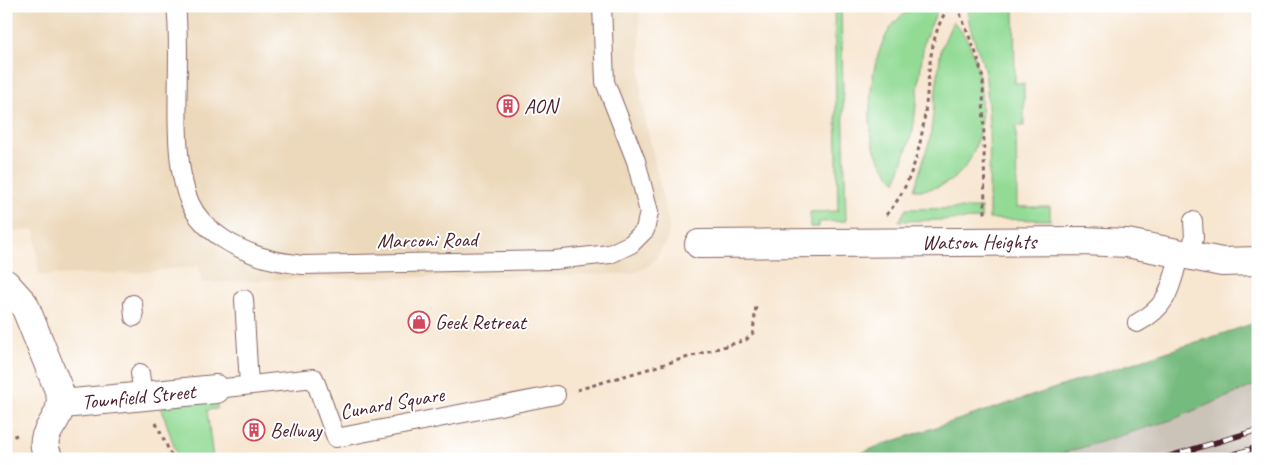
<svg xmlns="http://www.w3.org/2000/svg" width="1264" height="465" viewBox="0 0 1264 465" font-family="Caveat,sans-serif">
<rect width="100%" height="100%" fill="#fff"/>
<filter id="ink" filterUnits="userSpaceOnUse"><feTurbulence type="fractalNoise" baseFrequency=".02" numOctaves="2"/><feDisplacementMap in="SourceGraphic" scale="10" xChannelSelector="R" yChannelSelector="G"/><feConvolveMatrix kernelMatrix="1 2 1 2 8 2 1 2 1" color-interpolation-filters="sRGB"/></filter>
<filter id="wash" filterUnits="userSpaceOnUse"><feTurbulence type="fractalNoise" baseFrequency=".0096" numOctaves="4" result="noise"/><feDisplacementMap in="SourceGraphic" scale="20" xChannelSelector="R" yChannelSelector="G"/><feGaussianBlur stdDeviation="1.12" result="paint"/><feColorMatrix in="noise" values="0 0 0 0 0 0 0 0 0 0 0 0 0 0 0 0 0 1.4 0 .05"/><feComposite in="paint" operator="in"/></filter>
<g filter="url(#wash)">
<rect width="100%" height="100%" fill="#f7e6d0"/>
<!-- built -->
<path fill="#ecd8ba" d="M6,6h633l2,94 28,126 -1,11 -13,23 -12,9 -12,5 -341,5 -89,4 -2,-17 -64,7 -96,2 -4,-45 -29,2z"/>
<!-- industrial -->
<path fill="#cbc3b8" d="M1258,384v75h-213l126,-39z"/>
<!-- green -->
<path fill="#93db95" stroke="#6e7d60" d="M834,6h7l5,215 -27,1v5h-9v-15l28,-1z
M925,6l13,3 -14,32 -11,89 -17,52c-9,-11 -18,-21 -22,-35 -10,-36 -3,-119 37,-137 4,-2 10,-2 14,-4z
M969,6h45l1,77 9,1v42h-8l1,81h33v13l-61,-1c0,-46 2,-93 -3,-139 -2,-25 -21,-49 -17,-74z
M953,21c5,6 10,12 14,18 25,51 24,153 -53,151l16,-51 11,-90z
M981,208v11l-82,2 7,-12z
M217,397v12l-10,1 6,49h-35l-18,-56z"/>
<!-- forest -->
<path fill="#76bb7e" stroke="#606d54" d="M1258,322v62l-87,36 -126,39h-198l34,-14z"/>
</g>
<g filter="url(#ink)">
<g fill="none" stroke-linecap="round" stroke-linejoin="round">
<!-- lane casing -->
<g stroke="#876565" stroke-width="20">
<path id="lane" d="M176,6c7,58 -8,146 14,197 13,29 49,48 79,56 10,3 22,4 33,6l252,-5 56,-6 21,-10 14,-14 4,-18 -13,-51 -31,-79 -3,-76
M1190,254l4,-16 -1,-17
M244,299l5,86
M133,304l1,13
M1137,323c33,-17 34,-38 43,-70
M140,373l3,23
M216,389l98,-11 22,60 220,-43"/>
</g>
<!-- street casing -->
<g stroke="#876565" stroke-width="30">
<g id="street">
<path id="s1" d="M699,244l385,-3 43,2 95,19 36,-1"/>
<path d="M6,284l18,20 36,89c6,31 -27,36 -11,66"/>
<path id="s2" d="M63,404l153,-15"/>
</g>
</g>
<!-- path -->
<path stroke="#876565" stroke-width="3" stroke-dasharray="4 4" stroke-linecap="butt" d="M957,6l20,50 6,23 2,135
M886,215c24,-26 35,-67 39,-102 5,-38 2,-73 24,-107
M577,390l169,-50 7,-7 3,-27
M156,423l17,36
M6,439l11,-4"/>
<!-- lane -->
<use href="#lane" stroke="#fff" stroke-width="18"/>
<!-- street -->
<use href="#street" stroke="#fff" stroke-width="28"/>
<!-- rail casing -->
<g stroke="#4a1f2b" stroke-width="5.5">
<path id="rail" d="M1160,459l98,-29
M1218,459l40,-12"/>
</g>
<!-- rail -->
<use href="#rail" stroke="#fff" stroke-width="4" stroke-dasharray="11" stroke-linecap="butt"/>
</g>
</g>
<!-- icons -->
<defs>
<g id="building-ring" transform="scale(1.125)"><circle r="9.5" fill="#fff" stroke="#d1495b" stroke-width="1.5"/><path d="M-4-6H4V6H1V3H-1V6H-4ZM-2.5-4.3h1.7v1.8h-1.7ZM.8-4.3h1.7v1.8H.8ZM-2.5-1h1.7V.8h-1.7ZM.8-1h1.7V.8H.8Z" fill="#d1495b"/></g>
<g id="shop-ring" transform="scale(1.125)"><circle r="9.5" fill="#fff" stroke="#d1495b" stroke-width="1.5"/><path d="M-5-2.5h2.3a2.7 3.5 0 0 1 5.4 0H5L5.5 6h-11ZM-1.5-2.5h3a1.5 2.3 0 0 0-3 0Z" fill="#d1495b"/></g>
</defs>
<g fill-rule="evenodd">
<use href="#building-ring" x="508" y="106"/>
<use href="#shop-ring" x="419" y="322"/>
<use href="#building-ring" x="254" y="430"/>
</g>
<g text-anchor="middle" stroke-width="4" stroke-linejoin="round" paint-order="stroke">
<!-- poi labels -->
<g font-size="21" fill="#4a1f2b" stroke="#fff" text-anchor="start">
<text x="524" y="113">AON</text>
<text x="435" y="329">Geek Retreat</text>
<text x="270" y="437">Bellway</text>
</g>
<!-- street labels -->
<g font-size="21" fill="#4a1f2b" stroke="#fff">
<text transform="translate(427 240) rotate(-1)" y="7">Marconi Road</text>
<text dy="7" stroke="none"><textPath href="#s1" startOffset="280">Watson Heights</textPath></text>
<text dy="7" stroke="none"><textPath href="#s2" startOffset="76">Townfield Street</textPath></text>
<text transform="translate(392 403) rotate(-10)" y="7">Cunard Square</text>
</g>
</g>
<!-- margin -->
<rect width="1264" height="465" fill="none" stroke="#fff" stroke-width="25"/>
</svg>
